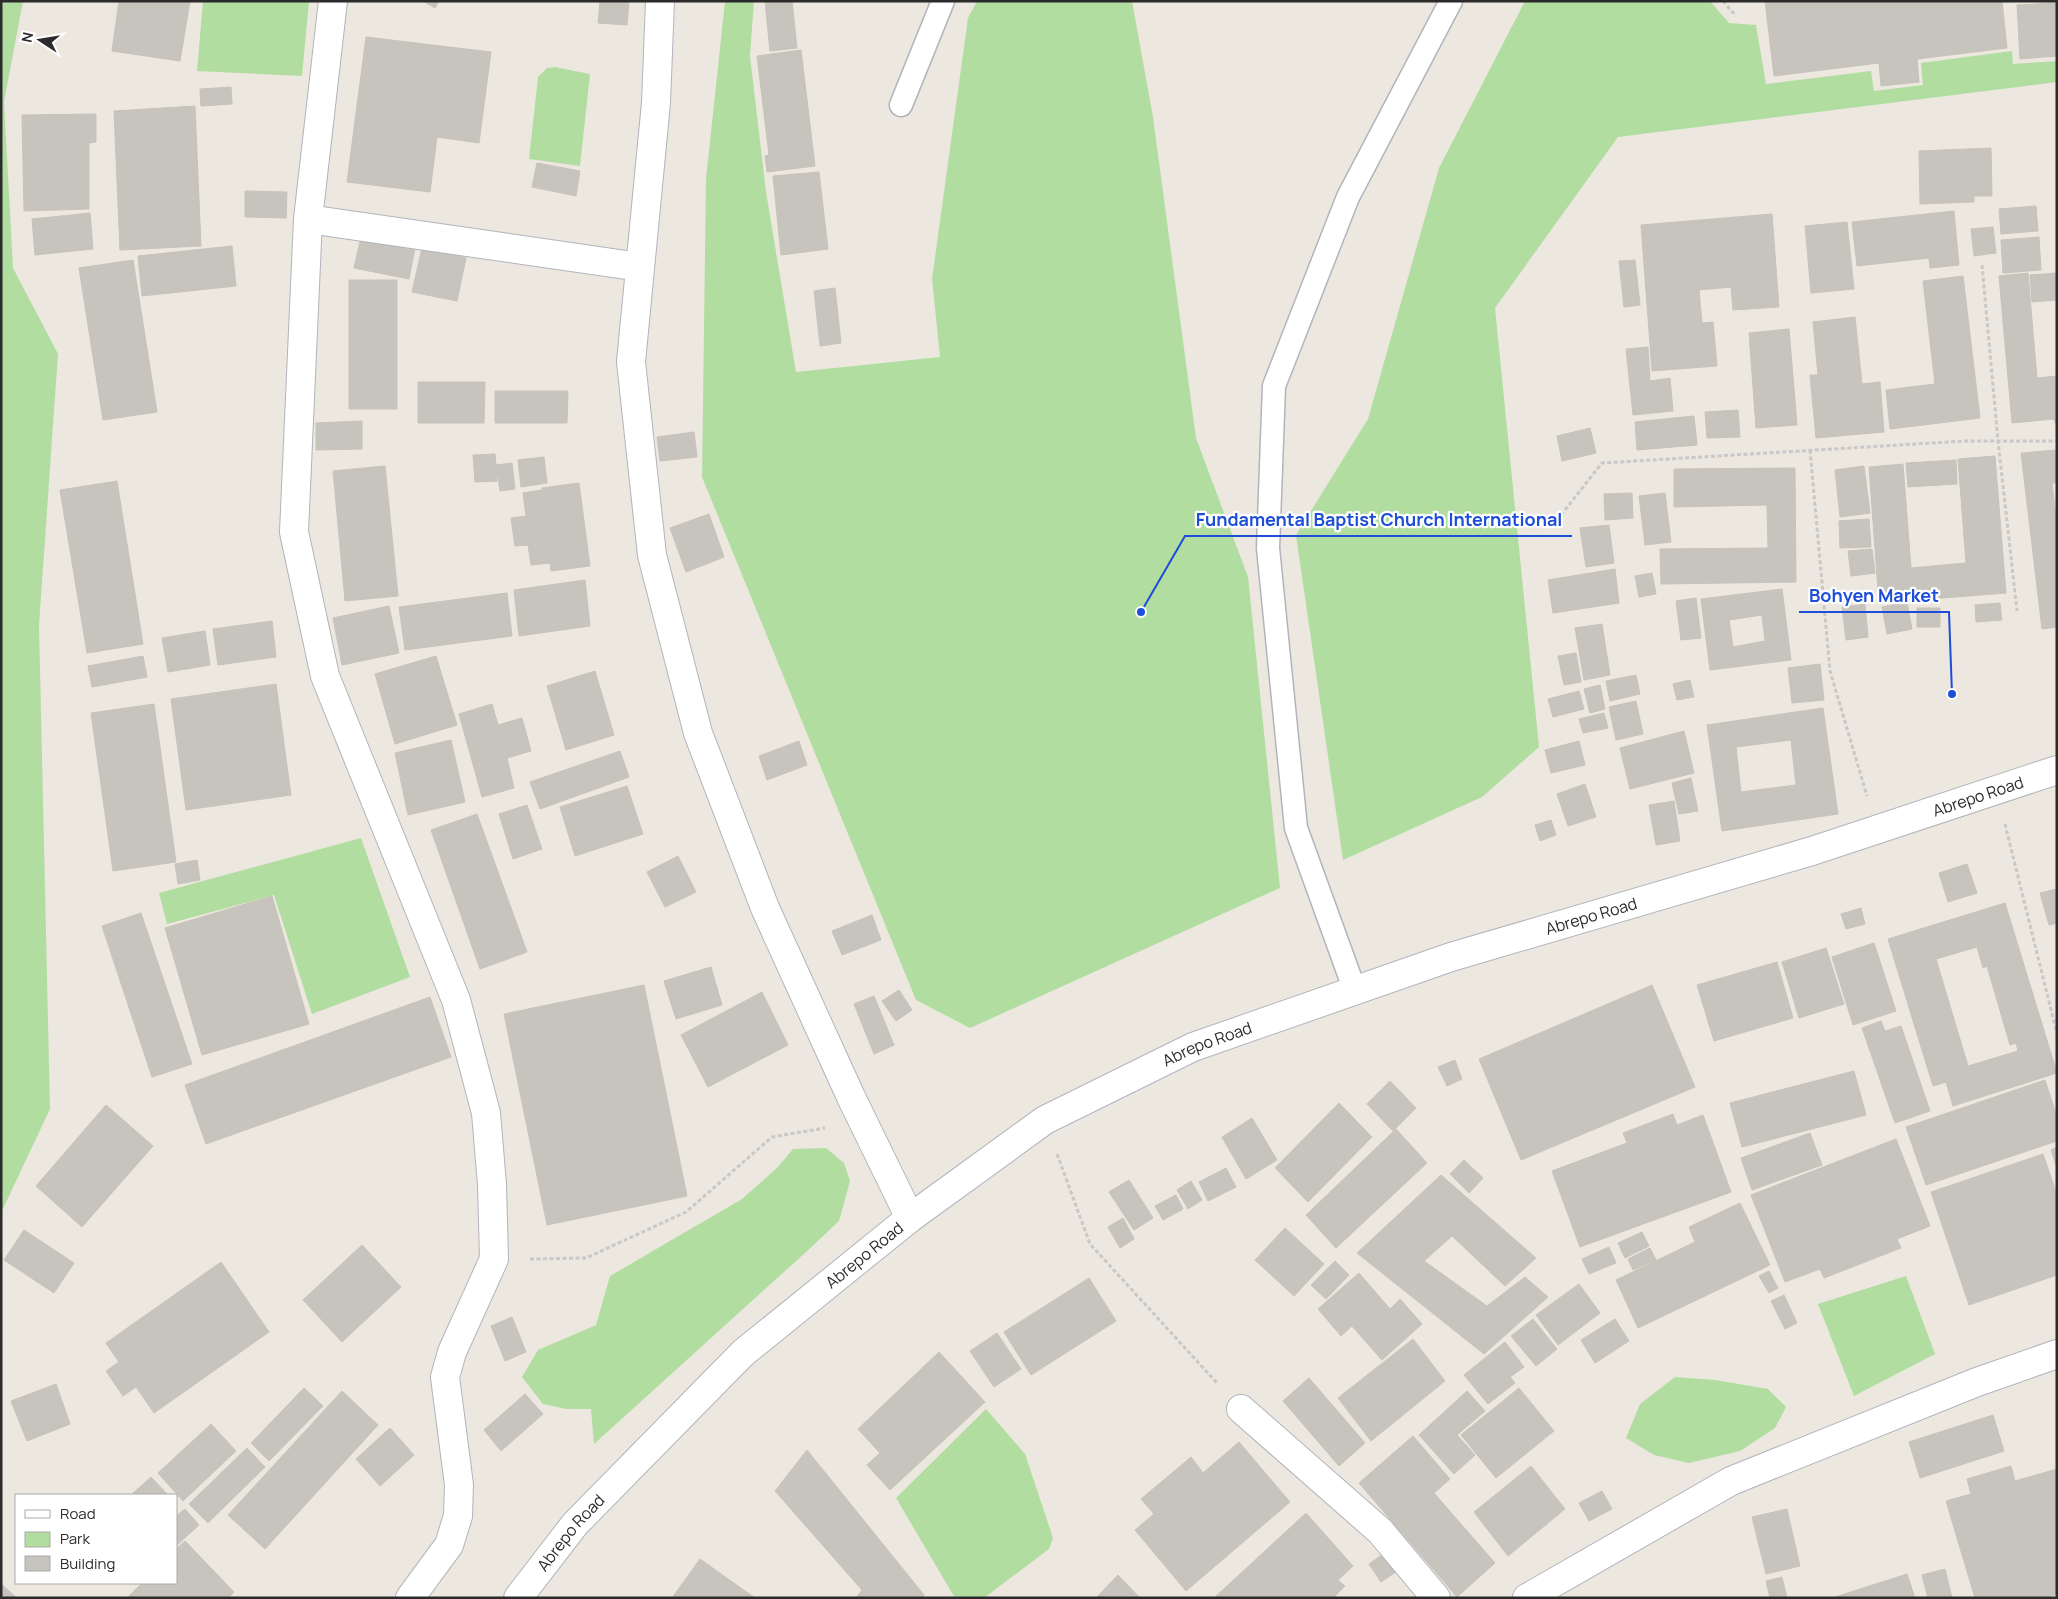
<svg xmlns="http://www.w3.org/2000/svg" width="2058" height="1599" viewBox="0 0 2058 1599" font-family="Manrope,sans-serif">
<rect width="100%" height="100%" fill="#ece7df"/>
<!-- green -->
<path fill="#b2dda1" d="M1,1h22l-19,101 9,166 45,86 -19,271 11,484 -49,104z
M203,1h106l-7,75 -105,-5z
M725,1h29l-4,55 16,136 30,180 144,-15 -8,-78 36,-261 9,-17h155l21,116 43,321 52,139 32,311 -310,140 -54,-28 -214,-523 4,-298z
M1525,1h185l19,22 27,2 10,59 105,-13 3,20 49,-6 -2,-22 91,-12 1,13 44,-3v21l-439,55 -123,171 44,439 -57,50 -139,63 -47,-325 72,-116 71,-251z
M555,67l35,7 -10,92 -51,-7 9,-82 9,-9z
M361,838l49,139 -98,37 -38,-119 -107,29 -8,-31z
M826,1148l18,15 6,18 -11,40 -33,31 -212,192 -3,-35h-25l-23,-5 -21,-27 16,-27 58,-25 14,-49 132,-77 35,-31 16,-19z
M1906,1276l29,78 -81,42 -36,-92z
M1675,1377l40,3 53,9 18,18 -11,21 -35,23 -51,12 -35,-8 -28,-17 14,-34z
M986,1409l39,45 28,84 -4,11 -65,49h-29l-59,-100z"/>
<!-- building -->
<path fill="#c7c4be" stroke="#c7c3b9" fill-rule="evenodd" d="M119,1h71l-10,60 -68,-10z
M423,1h16l-4,7z
M600,1h29l-2,24 -29,-2z
M765,1h27l5,47 -27,3z
M1765,1h237l5,47 -90,11 2,23 -38,4 -2,-23 -105,13z
M2057,3v53l-37,3 -3,-54z
M366,37l125,15 -12,91 -42,-6 -7,55 -83,-10z
M801,50l14,116 -48,6 -2,-16 4,-1 -12,-99z
M231,87l1,17 -31,2 -1,-17z
M195,106l6,140 -81,4 -6,-139z
M96,114v28l-7,1v66l-65,2 -2,-96z
M1991,148l1,48h-18v6l-54,2 -1,-53z
M537,163l43,8 -4,25 -44,-9z
M819,172l9,77 -47,6 -8,-79z
M245,191l42,1 -1,26 -41,-1z
M2036,206l2,25 -37,3 -2,-25z
M1954,211l5,54 -29,3 -1,-10 -72,8 -5,-44z
M90,213l3,36 -58,6 -3,-36z
M1772,214l7,93 -46,3 -2,-23 -32,3 3,33 11,-1 4,44 -65,5 -11,-146z
M1847,222l7,67 -43,4 -6,-67z
M1993,227l3,26 -22,3 -3,-27z
M361,237l54,11 -6,31 -55,-11z
M2039,237l2,33 -38,3 -2,-33z
M232,246l4,40 -94,10 -4,-40z
M422,248l44,10 -9,43 -45,-9z
M133,260l24,152 -54,8 -24,-152z
M1635,260l5,45 -16,2 -5,-46z
M2028,273l9,105 20,-2v51l-3,-8 -42,4 -13,-147z
M2057,273v27l-25,2 -2,-27z
M1963,276l17,142 -90,11 -4,-39 49,-6 -12,-103z
M349,280h48v129h-48z
M835,288l6,55 -21,3 -6,-55z
M1855,317l7,67 18,-2 4,50 -68,6 -6,-63h8l-5,-53z
M1789,329l8,96 -41,3 -7,-95z
M1648,347l2,34 20,-3 3,33 -40,4 -7,-66z
M418,382h67l-1,41h-66z
M495,391h73l-1,32h-72z
M1738,410l2,27 -33,1 -2,-26z
M1694,416l3,29 -60,5 -2,-28z
M362,421v28l-46,1v-27z
M1590,428l6,25 -34,8 -5,-25z
M694,432l3,25 -37,4 -3,-24z
M2057,450v33h-5l5,42v102l-15,2 -21,-176z
M495,454l2,27 -22,1 -2,-27z
M1995,456l11,137 -127,10 -10,-136 34,-3 8,104 55,-5 -8,-104z
M544,457l3,26 -26,4 -3,-27z
M1956,460l1,24 -49,3 -2,-24z
M512,463l3,26 -15,2 -4,-26z
M385,466l13,130 -53,5 -12,-130z
M1864,466l6,47 -30,4 -5,-47z
M1795,468l1,114 -135,2 -1,-35 108,-1 -1,-43 -93,2v-38z
M117,481l26,163 -56,9 -27,-163z
M579,483l11,83 -39,5 -1,-8 -19,2 -3,-20 -13,1 -4,-28 15,-2 -3,-23 19,-3v-2z
M1632,493l1,25 -28,2 -1,-26z
M1665,493l6,49 -26,3 -6,-49z
M709,514l15,43 -38,15 -16,-44z
M1869,519l2,28 -31,1 -1,-27z
M1609,525l5,38 -28,4 -6,-39z
M1872,549l3,24 -24,3 -3,-25z
M1615,569l4,34 -66,10 -5,-33z
M1652,573l4,21 -17,3 -4,-21z
M585,580l5,46 -71,10 -5,-46z
M1782,589l9,71 -81,10 -9,-71zM1762,615l3,26 -32,6 -4,-27z
M507,593l5,43 -107,14 -6,-43z
M1696,598l5,40 -20,2 -5,-39z
M1907,602l5,27 -25,5 -5,-27z
M2000,603l2,17 -26,2 -1,-17z
M1865,604l3,33 -22,3 -4,-33z
M389,606l10,47 -57,12 -9,-47z
M1917,608h23v19h-23z
M272,621l4,36 -58,8 -5,-36z
M1602,624l8,51 -26,5 -9,-52z
M205,631l5,34 -42,7 -6,-34z
M1576,653l5,29 -17,3 -6,-29z
M143,656l4,21 -55,10 -4,-21z
M436,656l21,69 -62,19 -20,-70z
M1820,664l4,36 -32,3 -4,-35z
M595,671l19,64 -48,15 -19,-64z
M1636,675l4,19 -30,7 -4,-20z
M1690,680l4,17 -17,3 -4,-16z
M276,684l15,111 -105,15 -15,-111z
M1600,685l5,24 -15,4 -6,-24z
M1579,691l5,18 -31,8 -5,-18z
M1636,701l7,33 -27,6 -7,-33z
M154,704l22,158 -63,9 -22,-158z
M492,704l6,21 24,-7 9,33 -24,7 7,30 -32,9 -23,-83z
M1823,708l15,106 -116,17 -15,-106zM1791,740l5,45 -55,7 -5,-45z
M1604,713l4,15 -25,5 -4,-14z
M1684,731l10,42 -64,16 -10,-41z
M451,740l14,62 -57,13 -13,-62z
M799,741l8,24 -40,15 -8,-24z
M1579,741l6,24 -34,8 -6,-23z
M620,751l9,26 -89,32 -10,-27z
M1691,778l7,33 -19,3 -7,-31z
M1585,784l11,33 -28,9 -11,-32z
M627,786l16,48 -68,22 -15,-49z
M1674,801l6,40 -24,4 -7,-40z
M527,805l15,44 -29,10 -14,-45z
M477,814l50,138 -47,17 -49,-139z
M1551,820l5,15 -16,6 -5,-16z
M678,856l18,36 -31,15 -18,-35z
M197,860l3,20 -22,4 -3,-20z
M1967,864l10,29 -29,9 -9,-29z
M2057,889v34l-8,2 -9,-32z
M272,896l37,128 -107,31 -37,-127z
M2005,903l52,170 -104,33 -7,-24 -13,4 -45,-147zM1977,947l6,21 4,-2 23,79 6,-2 2,8 -50,15 -32,-107z
M1861,908l4,16 -19,5 -5,-15z
M141,913l51,151 -40,13 -50,-151z
M872,915l9,25 -39,15 -10,-24z
M1874,943l22,68 -43,14 -21,-68z
M1826,948l18,56 -45,14 -17,-56z
M1777,962l16,56 -79,23 -17,-56z
M711,967l11,38 -46,14 -12,-38z
M644,985l43,211 -140,29 -43,-211z
M1652,985l43,102 -174,73 -42,-101z
M899,990l13,20 -16,11 -14,-20z
M762,992l26,53 -80,42 -27,-52z
M874,996l20,49 -20,9 -20,-50z
M430,997l21,60 -245,87 -21,-59z
M1881,1021l4,10 16,-5 29,85 -35,12 -33,-95z
M1455,1060l7,19 -15,7 -9,-19z
M1854,1071l12,44 -124,32 -12,-44z
M2045,1080l12,37v24l-131,44 -20,-58z
M1390,1081l26,27 -23,23 -26,-27z
M1339,1103l33,34 -64,65 -33,-34z
M106,1105l47,41 -71,81 -46,-41z
M1673,1114l4,11 26,-10 28,77 -151,55 -28,-76 75,-28 -4,-10z
M1252,1118l25,42 -31,19 -24,-42z
M1396,1129l31,34 -91,85 -30,-33z
M1810,1133l12,32 -70,25 -11,-32z
M1896,1139l34,87 -33,13 4,9 -77,30 -4,-9 -35,13 -34,-87z
M2057,1147v21l-6,-18z
M2043,1154l14,41v80l-88,30 -38,-113z
M1464,1160l19,18 -14,15 -19,-19z
M1226,1168l10,19 -28,14 -9,-19z
M1441,1175l95,83 -31,28 -53,-50 -28,25 63,45 38,-29 23,20 -64,57 -127,-101z
M1129,1180l24,38 -19,12 -25,-38z
M1191,1181l11,19 -14,9 -11,-19z
M1176,1195l7,14 -20,11 -8,-14z
M1740,1203l30,62 -132,63 -22,-48 79,-38 -6,-15z
M1123,1218l11,21 -14,9 -12,-21z
M1285,1228l39,36 -30,32 -39,-36z
M24,1230l50,33 -20,30 -50,-33z
M1642,1232l7,14 -24,12 -7,-15z
M362,1245l39,42 -59,55 -39,-42z
M1609,1247l7,16 -27,11 -7,-15z
M1650,1248l6,12 -23,10 -5,-11z
M1335,1261l14,14 -23,24 -15,-14z
M221,1262l48,70 -115,81 -18,-26 -13,9 -17,-25 13,-9 -13,-19z
M1769,1271l9,17 -9,5 -10,-17z
M1359,1273l31,36 10,-10 22,25 -40,36 -30,-34 -11,10 -23,-27z
M1089,1278l27,43 -85,54 -27,-43z
M1579,1284l21,29 -42,32 -22,-30z
M1784,1295l13,28 -12,6 -14,-28z
M512,1317l14,35 -21,9 -14,-35z
M1533,1319l24,30 -21,17 -25,-30z
M1615,1319l14,22 -34,22 -14,-23z
M997,1333l24,36 -27,18 -24,-36z
M1413,1339l32,42 -74,60 -33,-43z
M1505,1342l19,25 -14,10 5,6 -27,21 -24,-29z
M939,1352l46,50 -95,88 -23,-25 13,-12 -22,-24z
M1309,1378l56,65 -26,23 -56,-65z
M56,1384l14,40 -43,17 -16,-40z
M304,1388l19,18 -54,55 -18,-18z
M1519,1388l35,43 -58,47 -35,-43z
M342,1391l36,34 -113,124 -37,-34z
M1467,1391l18,20 -28,24 18,20 -21,19 -35,-39z
M525,1394l18,20 -42,37 -17,-21z
M1993,1415l11,36 -84,27 -11,-36z
M211,1424l25,27 -53,50 -25,-28z
M390,1428l24,27 -34,31 -24,-27z
M1413,1436l37,43 -16,14 61,70 -38,34 -98,-114z
M1239,1442l51,60 -104,89 -51,-61 19,-16 -13,-15 50,-42 12,16z
M247,1448l18,19 -57,56 -19,-19z
M807,1450l117,145 -2,3h-66l6,-8 -87,-99z
M1531,1466l34,43 -57,47 -34,-44z
M2011,1466l4,15 42,-12v125l-14,4h-68l-29,-97 25,-7 -4,-15z
M151,1477l17,18h-37z
M1602,1491l10,18 -23,12 -10,-18z
M185,1509l14,16 -23,21v-30z
M1787,1509l13,57 -34,8 -14,-57z
M1306,1513l47,53 -15,14 7,6 -12,12h-119z
M185,1541l49,51 -6,6h-101l15,-15h34v-34z
M1387,1551l13,18 -19,13 -12,-18z
M700,1559l55,39h-83z
M1945,1569l7,29h-24l-6,-23z
M1907,1574l8,24h-83z
M1118,1575l22,23h-44z
M1782,1577l5,21h-17l-4,-17z
M1,1584l16,14h-16z"/>
<g fill="none" stroke-linecap="round" stroke-linejoin="round">
<!-- lane casing -->
<g stroke="#b2b4bd" stroke-width="25">
<path id="lane" d="M901,105l42,-104
M1355,991l-59,-163 -28,-280 6,-162 74,-189 103,-196"/>
</g>
<!-- street casing -->
<g stroke="#b2b4bd" stroke-width="30">
<path id="street" d="M660,1l-4,102 -25,259 21,193 46,178 67,175 86,189 59,121
M308,219l25,-218
M1241,1409l139,122 56,67
M410,1598l39,-53 9,-29 1,-31 -14,-108 7,-25 42,-93 -2,-74 -6,-72 -30,-113 -131,-324 -31,-144 14,-313 332,48
M1527,1598l204,-117 246,-99 80,-28"/>
</g>
<!-- secondary casing -->
<g stroke="#b2b4bd" stroke-width="30">
<g id="secondary">
<path id="s1" d="M518,1598l57,-74 168,-171 167,-135 135,-98 148,-73 258,-90 361,-106 245,-81"/>
</g>
</g>
<!-- path -->
<path stroke="#c8c8c8" stroke-width="3" stroke-dasharray="4 2.5" stroke-linecap="butt" d="M1723,1l13,15
M1982,265l16,176 19,170
M1810,450l20,221 37,125
M1561,515l41,-52 363,-22h92
M2005,824l52,210
M1057,1154l33,90 127,139
M530,1259l56,-1 100,-46 86,-75 53,-9"/>
<!-- lane -->
<use href="#lane" stroke="#fff" stroke-width="22"/>
<!-- street -->
<use href="#street" stroke="#fff" stroke-width="28"/>
<!-- secondary -->
<use href="#secondary" stroke="#fff" stroke-width="28"/>
</g>
<g text-anchor="middle" stroke-width="4.5" stroke-linejoin="round" paint-order="stroke">
<!-- street labels -->
<g font-size="16" fill="#2b2b2b" stroke="#fff">
<text dy="6" stroke="none"><textPath href="#s1" startOffset="1704">Abrepo Road</textPath></text>
<text dy="6" stroke="none"><textPath href="#s1" startOffset="1299">Abrepo Road</textPath></text>
<text dy="6" stroke="none"><textPath href="#s1" startOffset="894">Abrepo Road</textPath></text>
<text dy="6" stroke="none"><textPath href="#s1" startOffset="489">Abrepo Road</textPath></text>
<text dy="6" stroke="none"><textPath href="#s1" startOffset="84">Abrepo Road</textPath></text>
</g>
</g>
<!-- callouts -->
<path fill="none" stroke="#1d4ed8" stroke-width="2" d="M1141 612L1185 536H1572M1952 694L1949 612H1799"/>
<g fill="#1d4ed8" stroke="#fff" stroke-width="2">
<circle cx="1141" cy="612" r="5"/>
<circle cx="1952" cy="694" r="5"/>
</g>
<g font-size="18" text-anchor="middle" font-weight="bold" fill="#1d4ed8" stroke="#fff" stroke-width="4.5" stroke-linejoin="round" paint-order="stroke">
<text x="1379" y="526">Fundamental Baptist Church International</text>
<text x="1874" y="602">Bohyen Market</text>
</g>
<!-- border -->
<rect width="2058" height="1599" fill="none" stroke="#2b2b2b" stroke-width="5"/>
<!-- legend -->
<rect x="15" y="1494" width="162" height="90" fill="#ffffff" stroke="#aaaaaa"/>
<rect x="25" y="1510" width="25" height="8" fill="#ffffff" stroke="#aaaaaa"/>
<text x="60" y="1519" font-size="15" fill="#2b2b2b">Road</text>
<rect x="25" y="1532" width="25" height="15" fill="#b2dda1" stroke="#aaaaaa"/>
<text x="60" y="1544" font-size="15" fill="#2b2b2b">Park</text>
<rect x="25" y="1556" width="25" height="15" fill="#c7c4be" stroke="#aaaaaa"/>
<text x="60" y="1569" font-size="15" fill="#2b2b2b">Building</text>
<!-- north arrow -->
<g transform="translate(40 40) rotate(282)" stroke="#ffffff" stroke-width="4" paint-order="stroke">
<path d="M0-4L9 19L0 12L-9 19Z" fill="#2b2b2b"/>
<text y="-8" font-size="14" font-weight="bold" text-anchor="middle" fill="#2b2b2b">N</text>
</g>
</svg>
